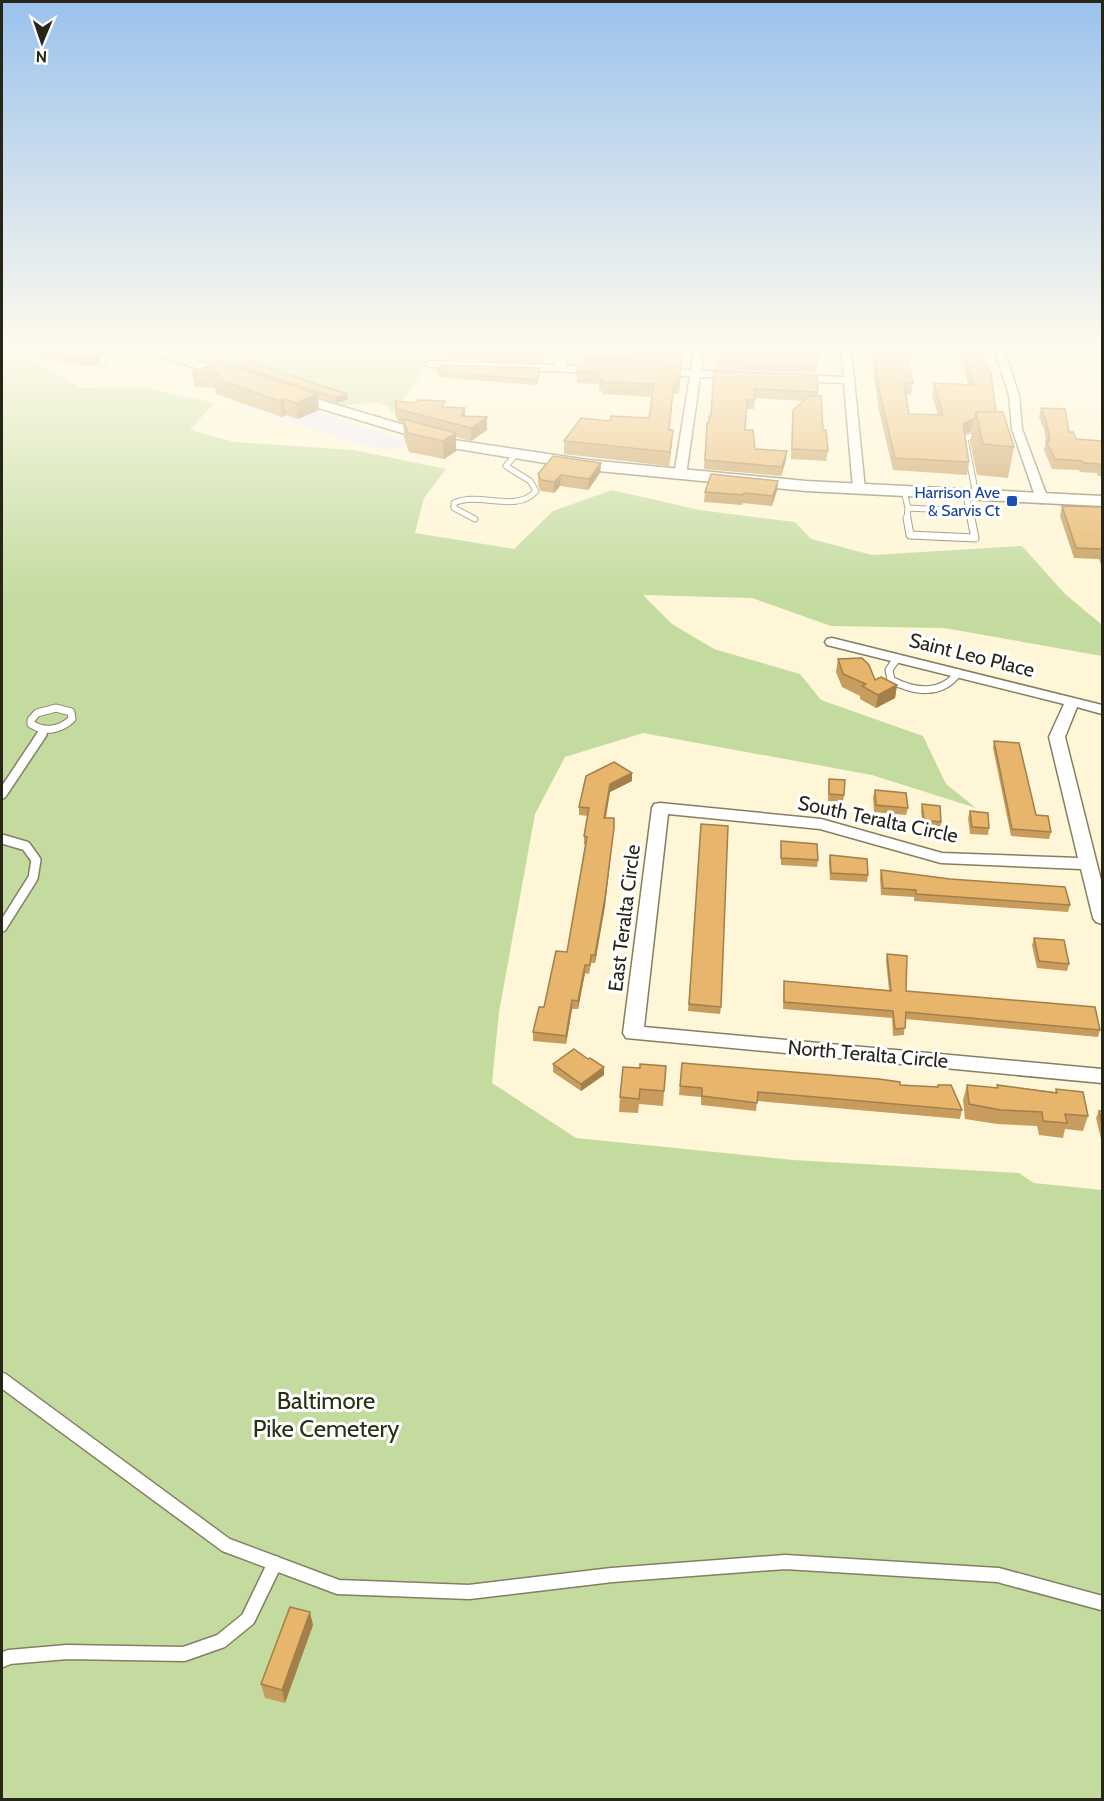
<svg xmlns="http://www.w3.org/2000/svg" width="1104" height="1801" viewBox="0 0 1104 1801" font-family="Cabin,sans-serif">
<rect width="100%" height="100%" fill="#fef6d6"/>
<!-- commercial -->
<path fill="#ede8fe" d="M254,392l105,34 51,16 -18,9 -44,-10 -112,-37z"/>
<!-- green -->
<path fill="#c3db9f" d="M174,349h264l-45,65 -5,-8 -13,-4 -31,4z
M2,350l42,16 36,22 61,-1 73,16 -24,27 44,12 119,8 93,19 -22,29 -9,35 99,16 39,-38 59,-21 87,20 96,12 16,17 61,16 150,-9 43,48 37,31v31l-158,-28 -113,-2 -79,-28 -109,-3 29,29 42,25 86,25 21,26 102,36 23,48 30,24 -104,-33 -229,-42 -78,24 -30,57 -36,198 -7,71 84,55 217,22 226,13 15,10 68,7v609h-1100z"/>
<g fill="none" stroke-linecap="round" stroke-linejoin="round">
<!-- service-far3 casing -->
<g stroke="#857e61" stroke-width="7">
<path id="service-far3" d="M103,363l-1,-4 22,-10
M904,491l4,17 61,3
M966,495l5,25
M976,495l-11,-56 6,-3h12
M475,519l-21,-11v-5c26,-12 62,11 82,-12l-6,-10 -24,-15 9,-11
M907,520l1,-12"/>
</g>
<!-- service-far2 casing -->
<g stroke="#857e61" stroke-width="9">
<path id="service-far2" d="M907,518l3,17 65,3 -4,-20
M897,658l-8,12 2,10c23,12 50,16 67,-7
M56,708l15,4 1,7c-12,11 -27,14 -41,5v-4l6,-7z
M41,735l4,-5"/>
</g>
<!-- service-far1 casing -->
<g stroke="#857e61" stroke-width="12">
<path id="service-far1" d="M2,794l40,-60
M2,839l24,7 10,14 -3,18 -31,49"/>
</g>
<!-- service casing -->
<g stroke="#857e61" stroke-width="17">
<path id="service" d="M2,1380l224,165 112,42 131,5 143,-17 173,-13 213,13 104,28
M2,1660l7,-3 58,-5 117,2 37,-13 27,-22 27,-56"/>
</g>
<!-- minor casing -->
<g stroke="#857e61" stroke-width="3">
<path id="minor" d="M561,349h10l-6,17 36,1 5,3 -5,3 -172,-6 -5,-3 5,-3 126,4z
M694,349h10l-3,22 38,1 5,3 -5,3 -39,-1 -14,98 -6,3 -6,-3 16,-99 -35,-1 -5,-3 5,-3 36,1z
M841,349h10l14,140 -6,4 -6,-4 -9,-106 -51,-2 -5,-3 5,-3 51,2z
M994,349h10l15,46 3,34 26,70 -2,3 -4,1 -6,-4 -24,-70 -3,-34z
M832,638l270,67v9l-25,-7 -12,30 37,147v40l-6,-2 -3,-4 -12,-49 -140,-6 -121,-34 -152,-15 -24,213 458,42v14l-476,-45 -3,-5 29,-225 2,-4 6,-1 161,16 121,34 136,5 -29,-121 15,-33 -237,-59 -2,-3 2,-3z"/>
</g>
<!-- secondary casing -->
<g stroke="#857e61" stroke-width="3">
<path id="secondary" d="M142,349h20l77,25 2,3 -2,3h-10z
M287,390l167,50 134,20 218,21 296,15v10l-296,-15 -218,-21 -136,-22 -170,-51 -2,-3 2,-3z"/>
</g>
<!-- service-far3 -->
<use href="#service-far3" stroke="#fff" stroke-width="5"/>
<!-- service-far2 -->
<use href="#service-far2" stroke="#fff" stroke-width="7"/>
<!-- service-far1 -->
<use href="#service-far1" stroke="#fff" stroke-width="9"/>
<!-- service -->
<use href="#service" stroke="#fff" stroke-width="14"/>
<!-- minor -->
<use href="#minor" fill="#fff" fill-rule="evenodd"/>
<!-- secondary -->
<use href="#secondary" fill="#fff" fill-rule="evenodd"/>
</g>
<!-- wall -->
<path fill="#c79c5c" d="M24,349h87l-11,6 -2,8 -8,4 -57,-10 -1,-4 -7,-1z
M547,349l-4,14 -96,-4v-8z
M683,349l-4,45h-6l-4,36 3,13 -3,23 -105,-12v-13l46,-20 39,-3 3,-21 -50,-3v-3h-3v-7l-22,-1v-12l6,-8v-5z
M717,349l102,7 -4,17 -100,-4z
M871,349h41l-1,11h-4l6,23 -2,12 -5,-1 3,20 29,1 -6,-20 2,-12 34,2 -9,-36h22l15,63 18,35 -6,31 -31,-3 -7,-33 2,-11 -7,3 4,28 -2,13 -74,-5 -15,-64 -7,-53z
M238,366l110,33 -11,4 -19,-6 1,13 -21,9 -12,-4 -4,2 -66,-23 -1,-6 -20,-1 -3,-15 46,-4z
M714,371l104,21v4l5,34 5,21 -2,10 -35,-2 1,-40 1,-9 11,-9 -49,-3 -1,11h-7l-2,21 10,19 31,11 -5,16 -77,-7 3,-46h1l1,-7h2z
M438,372l102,2 -3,11 -99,-8z
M395,401l51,6 19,9 22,14 -16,11 -15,-4v14l-12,8 -35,-7 -5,-15 -1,-14 -5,-1 -3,-8z
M1041,408l35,31 26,2v35h-4l-1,-3 -17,-1 -1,-2 -27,-1 -8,-19 2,-9 -2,-12 -5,-12z
M601,463l-1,10 -12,17 -28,-4 -6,7 -13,-2 -3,-6v-11z
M778,481l-1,9 -5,16 -29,-3 -1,2 -38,-3 1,-10z
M1062,506l40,1v61l-3,-9 -25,-1 -14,-42z
M838,659l37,21 22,5 -2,13 -19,10 -16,-9v-3l-18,-9 -6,-15z
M994,741l42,74 15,17 -2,7 -38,-3 -18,-88z
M632,773v8l-22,11 -4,26 7,18 -8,70 -10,57h-4l-2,11 -4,-1 -7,36h-6l-6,35 -33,-3v-9l34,-80 18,-107 -1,-1v-8l4,-20 -9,-1v-8z
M829,779l15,16 -1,7 -15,-1z
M875,790l33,18 -2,7 -32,-3 -1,-15z
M922,804l19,18 -1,7 -17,-2 -2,-16z
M970,811l19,17 -1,7 -18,-1 -2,-16z
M701,824l20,183 -1,7 -32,-3z
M781,841l37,19 -1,7 -36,-2z
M830,855l38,20 -1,7 -37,-2 -1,-18z
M881,870l189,35 -2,7 -154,-11v-4l-33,-2 -1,-18z
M1034,938l35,26 -2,7 -30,-3 -5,-23z
M887,954l19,37 194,39 -2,7 -193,-18 -1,16 -11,1 -1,-18 -109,-9 1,-28 105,9 -3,-29z
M588,1059l16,16 -23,16 -28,-19v-8z
M682,1063l218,22 37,2 1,-2 24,25 -2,9 -203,-18 -1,10 -55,-6v-8l-22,-2z
M666,1066l-3,40 -24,-2 -1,9 -19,-1 1,-15 20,-29z
M967,1085l30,3v-3l58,7 1,-3 32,27 -5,15 -18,-2 -2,9 -24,-3 -2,-9 -40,-2 -32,-5 -2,-19z
M1099,1111h3v32l-6,-25z
M313,1625l-28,78 -20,-5 -4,-14z"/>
<!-- shaded-wall -->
<path fill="#a27f4b" d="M98,349h13l-11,6 -2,8 -8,4 -1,-8z
M545,349h2l-4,14v-9z
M540,368v6l-3,11v-5z
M317,394l2,16 -21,9 -2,-16z
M347,394l1,5 -11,4v-5z
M284,399l2,16 -4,2 -2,-16z
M465,408v13l-4,-5z
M487,417v13l-16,11v-13z
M973,419l-2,12 -10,5 2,-12z
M673,430l-1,13 -3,23 1,-14z
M456,433v18l-12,8 -1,-18z
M787,451l-1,9 -5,16 1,-9z
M601,463l-1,10 -12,17 1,-11z
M561,475l-1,11 -6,7v-11z
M778,481l-1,9 -5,16 1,-10z
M897,685l-2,13 -19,10 2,-13z
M632,773v8l-22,11 -6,33v-7l6,-34z
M614,828l-9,78 -10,57v-8z
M585,965v8l-7,36v-8z
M572,1000v9l-6,35v-8z
M604,1067v8l-23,16v-7z
M310,1612l3,13 -28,78 -3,-13z"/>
<!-- building -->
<path fill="#e7b56b" stroke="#a27f4b" stroke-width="1.5" d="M33,349h65l-1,7 -8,3 -57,-9z
M448,349h97l-2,5 -96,-3z
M586,349h97l-2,13 -98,-4z
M717,349h101l1,7 -3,8 -101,-3z
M873,349h32l8,34h-9l5,31 34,1 -9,-32 39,2 -9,-36h17l10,25 5,38h-20l-1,7h-2l-10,5 6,38 -74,-4 -15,-64z
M219,362l98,32 -21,9 -12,-4 -4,2 -66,-23 7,-5 -29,-1z
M251,362l96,32 -10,4 -99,-32z
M580,363l101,4 -2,15h-5l-5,48h4l-3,22 -106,-11 17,-23 29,3 1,-5 38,2 5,-34 -52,-2 1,-3h-4l1,-7 -23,-1z
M441,365l99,3 -3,12 -99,-8z
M714,371l103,4 1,17 -64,-3 1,11h-8l-2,30h8l2,19 32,2 -5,16 -77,-7 2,-37h2v-7h2z
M809,396h12l2,34h3l2,21 -36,-2 1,-39z
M418,400l27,1 -3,6 23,1 -4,8 26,1 -16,11 -74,-19 -2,-8 21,2z
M1041,408l24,1 4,23h4l3,7 26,2v25h-2l-1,-2 -16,-1 -1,-2 -27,-2 -9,-18h4l-4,-21z
M976,412h27l11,35 -31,-3z
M403,419l53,14 -13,8 -35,-8z
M553,456l48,7 -12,16 -28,-4 -7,7 -13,-2 -3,-6z
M711,474l67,7 -5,15 -29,-3 -1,2 -38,-3z
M1062,506l40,1v44v-2l-26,-1z
M862,658l7,7 6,15 6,-3 16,8 -19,10 -16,-9 4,-2 -23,-10 -5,-15z
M994,741l25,2 17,72 12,1 3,16 -39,-3z
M614,762l18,11 -22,11 -6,34h10v10l-9,70 -10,57h-4l-1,10h-5l-7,36 -6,-1 -6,36 -33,-4 6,-25h5l12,-56 11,1 20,-115 -3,-1 5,-28 -10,-1 7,-31z
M829,779l16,1 -1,15 -15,-1z
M875,790l31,3 2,15 -32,-3z
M922,804l18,2 1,16 -17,-2z
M970,811l18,2 1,15 -17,-1z
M701,824l27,2 -7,181 -32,-3z
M781,841l36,3 1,16 -37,-2z
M830,855l37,4 1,16 -37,-2z
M881,870l69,9 115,8 5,18 -154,-11v-4l-33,-2z
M1034,938l30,2 5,24 -30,-3z
M887,954l20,2 -1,35 189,16 5,23 -194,-18 -1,16 -10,1 -2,-18 -109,-9v-21l107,10z
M574,1049l14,10 2,-1 14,9 -23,17 -28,-20z
M682,1063l197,16 21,3v3l38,2v-2h13l11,25 -204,-18 -1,11 -55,-7v-8l-22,-2z
M640,1064l26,2 -2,25 -24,-2 -1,10 -19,-2 3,-30 17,1z
M967,1085l31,3 -1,-3 60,8 -1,-4 27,3 5,24 -23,-2 2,9 -24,-2 -1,-9 -41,-2 -32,-6z
M1099,1111h3v14z
M290,1607l20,5 -28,78 -21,-6z"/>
<!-- sky -->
<linearGradient id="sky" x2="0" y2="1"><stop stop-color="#9bc2ed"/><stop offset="0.58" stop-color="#fffbed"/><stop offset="1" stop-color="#fffbed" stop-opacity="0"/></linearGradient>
<rect width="1104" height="602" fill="url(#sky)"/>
<!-- markers -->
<rect fill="#1a4fb4" stroke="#fff" stroke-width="2" x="1006" y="495" width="12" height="12" rx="3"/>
<g text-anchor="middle" stroke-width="6" stroke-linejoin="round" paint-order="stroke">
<!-- far-transit labels -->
<g font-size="16" fill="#164399" stroke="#fff" text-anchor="end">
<text x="1000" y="498">Harrison Ave<tspan x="1000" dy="18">&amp; Sarvis Ct</tspan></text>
</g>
<!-- street labels -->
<g font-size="20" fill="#272418" stroke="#fff">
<text transform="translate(972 655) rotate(14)" y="7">Saint Leo Place</text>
<text transform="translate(878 819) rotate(12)" y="7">South Teralta Circle</text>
<text transform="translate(624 918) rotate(-83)" y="7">East Teralta Circle</text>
<text transform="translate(868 1054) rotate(5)" y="7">North Teralta Circle</text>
</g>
<!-- near-park labels -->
<g font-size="24" fill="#253110" stroke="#fff">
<text x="326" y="1409">Baltimore<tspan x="326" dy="28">Pike Cemetery</tspan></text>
</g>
</g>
<!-- border -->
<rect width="1104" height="1801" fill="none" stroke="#272418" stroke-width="6"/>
<!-- north arrow -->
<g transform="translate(42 42) rotate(182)" stroke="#ffffff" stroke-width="4.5" paint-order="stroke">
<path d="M0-4.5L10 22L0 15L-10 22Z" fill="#272418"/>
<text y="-9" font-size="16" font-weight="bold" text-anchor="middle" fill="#272418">N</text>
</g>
</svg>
